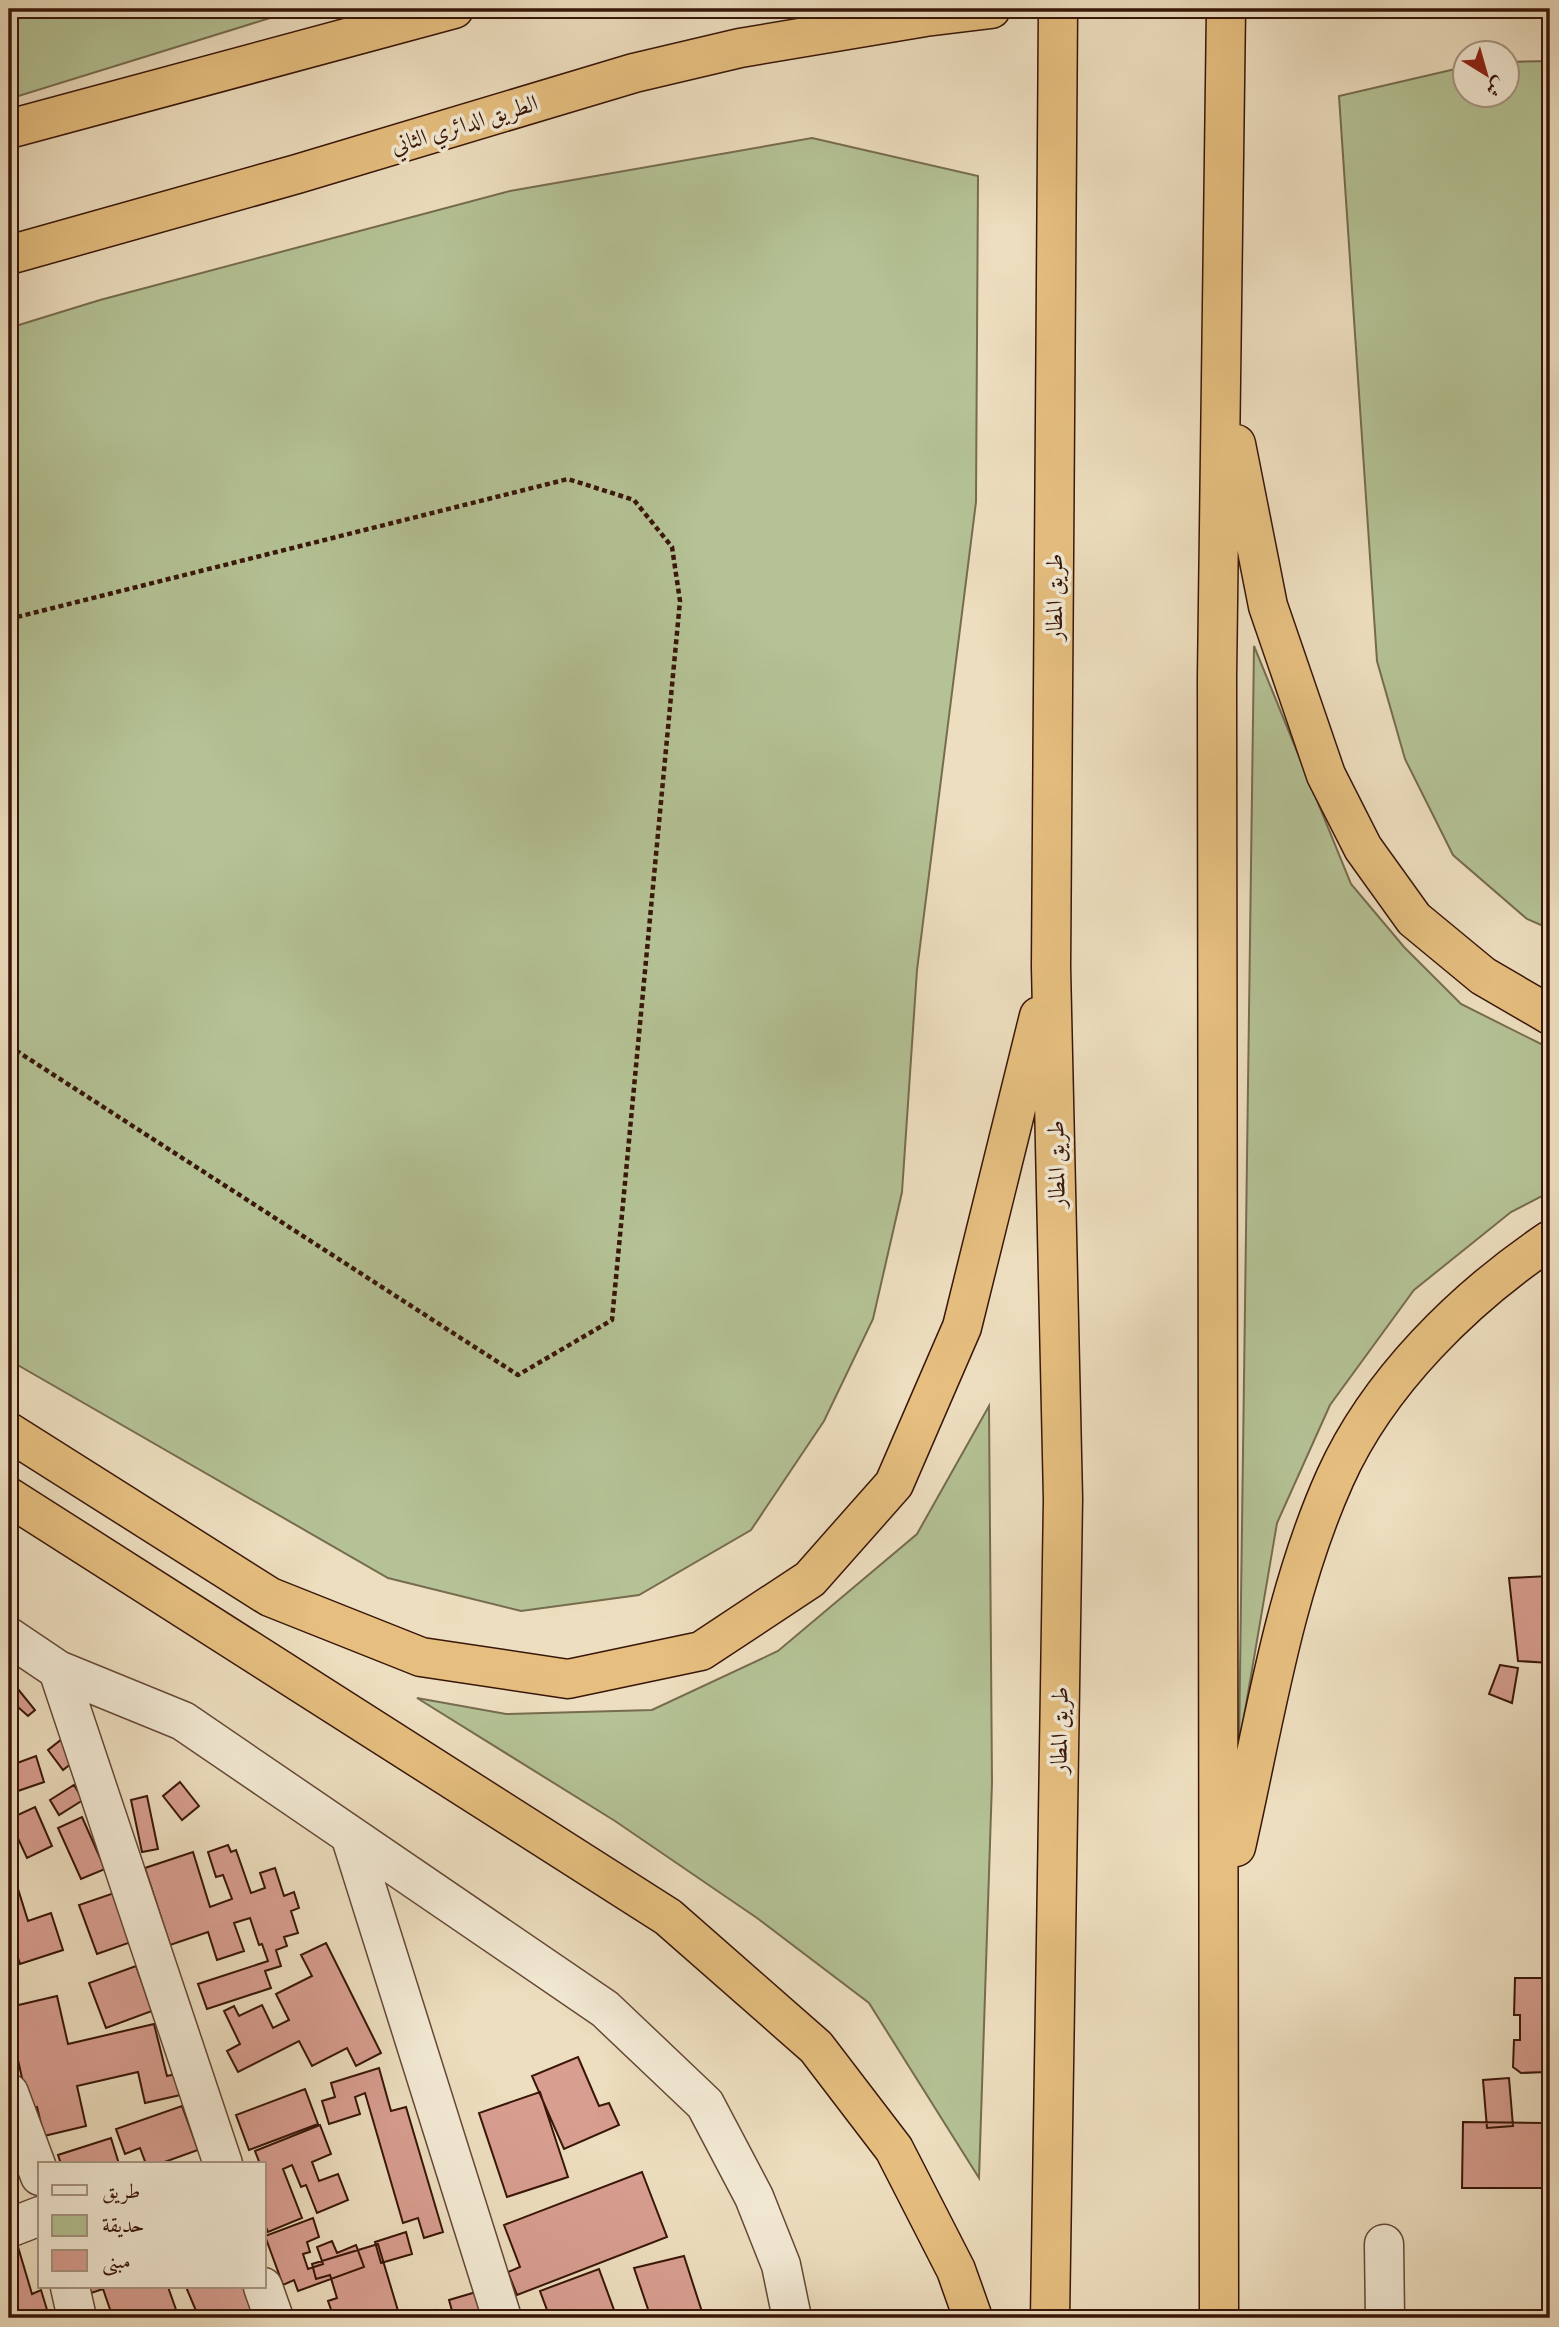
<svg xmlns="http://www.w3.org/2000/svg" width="1559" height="2327" viewBox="0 0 1559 2327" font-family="'Libre Bodoni',Amiri,serif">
<rect width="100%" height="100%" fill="#eddebf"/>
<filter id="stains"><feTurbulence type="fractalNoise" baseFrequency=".00286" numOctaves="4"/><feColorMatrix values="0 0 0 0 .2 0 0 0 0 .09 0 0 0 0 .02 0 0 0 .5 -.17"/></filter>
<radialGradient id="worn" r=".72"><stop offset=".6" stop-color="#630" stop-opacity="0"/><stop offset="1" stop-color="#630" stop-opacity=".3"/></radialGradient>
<!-- green -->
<path fill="#b4c295" stroke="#766c4f" stroke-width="2" d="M9,9h290l-290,90z
M1550,61v868l-23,-10 -74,-64 -48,-96 -28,-98 -38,-565 125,-29v27h42l1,-32z
M812,138l166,38 -2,326 -59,468 -15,222 -29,127 -49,102 -73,109 -112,65 -118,16 -133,-33 -379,-218v-1032l91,-28 410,-109z
M1254,646l97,238 53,63 57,57 80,40 9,1v147l-39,20 -97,78 -84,115 -53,118 -38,223z
M989,1406l3,376 -13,396 -110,-175 -112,-85 -142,-97 -198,-123 89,16 146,-4 126,-59 139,-117z"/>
<!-- building -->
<path fill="#d89e90" stroke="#381609" stroke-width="2" d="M1550,1576v87l-32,-2 -9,-83z
M1500,1665l18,3 -6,35 -23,-9z
M9,1678l26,32 -7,6 -19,-17z
M62,1739l15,20 -14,11 -15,-20z
M36,1756l8,26 -35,12v-28z
M180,1782l19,24 -17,14 -19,-24z
M74,1785l9,15 -24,15 -9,-15z
M147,1796l11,53 -16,3 -11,-52z
M35,1807l17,39 -25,12 -18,-39z
M82,1817l23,52 -24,10 -23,-51z
M228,1845l3,7 5,-2 15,43 14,-5 -5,-15 15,-5 9,28 10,-4 5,16 -8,3 7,22 -14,4 3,9 -11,4 5,16 -16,5 6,17 -64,21 -9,-25 70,-23 -6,-17 -3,1 -9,-27 -16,5 10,28 -27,9 -9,-28 -38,13 -25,-77 48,-16 17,55 22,-8 -9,-24 -7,2 -8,-25z
M9,1860l19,61 23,-8 12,37 -43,14 -5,-15 -6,2z
M120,1891l17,49 -40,14 -18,-49z
M326,1943l55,110 -25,13 -9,-18 -35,18 -13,-25 -61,31 -11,-21 13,-7 -16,-33 10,-5 5,10 23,-11 11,23 16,-8 -13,-26 36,-18 -11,-21z
M136,1966l16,45 -46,17 -17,-45z
M1515,1978h35v88l-4,1 -1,5 -24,1 -8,-6 1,-27h6v-25h-6z
M57,1996l11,48 86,-20 13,52 13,-3 5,21 -40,9 -7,-31 -61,14 9,40 -42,10 -7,-29 -8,2 -18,-80 4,-1 -5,-21z
M578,2057l21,49 10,-3 10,22 -55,24 -32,-73z
M379,2068l12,43 15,-4 37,125 -19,6 -6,-20 -15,5 -38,-130 -10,4 5,17 -31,10 -7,-23 13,-4 -4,-14z
M1509,2078l4,48 -26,2 -4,-48z
M305,2089l13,35 -69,26 -13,-35z
M540,2092l28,85 -61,20 -28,-84z
M182,2106l16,44 -39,14h-13l-6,-16 -15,6 -9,-25z
M1463,2122l81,1v44h6v21h-88z
M320,2125l11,29 -19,8 7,19 19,-7 10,26 -31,13 -11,-28 -5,2 -9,-22 -9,4 19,49 -34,14 -4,-10v-58h-4l-5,-13z
M111,2138l8,26h-58l-3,-9z
M642,2172l25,65 -150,58 -9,-23 12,-5 -16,-42z
M313,2218l6,19 -12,5 3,10 -7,2 5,15 15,-5 -6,-17 15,-6 5,12 19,-8 8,22 -66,24 -4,-11 -11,5 -18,-49z
M406,2232l6,22 -31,9 -6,-21z
M378,2244l21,70 -15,4h-50l-6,-17 9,-3 -7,-23 -14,4 -4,-15z
M18,2247l14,47 9,-4 7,23 -17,5h-22v-69z
M684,2256l20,62h-53l-17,-50z
M599,2269l18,49h-67l-10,-27z
M89,2287h79l11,31h-66l-10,-29 -12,4z
M186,2287h60l9,23 -19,8h-37z
M476,2292l7,26h-29l-5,-18z
M435,2310l3,8h-19l-1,-3z"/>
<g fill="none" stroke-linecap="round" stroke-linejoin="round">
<!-- street casing -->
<g stroke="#654836" stroke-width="41">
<path id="street" d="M9,1637l49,33 125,51 422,288 100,95 49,93 27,68 11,53
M58,1670l165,494
M351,1838l151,480
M9,2093l31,83
M9,2228l31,-12
M1384,2244l1,74
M70,2287l7,31
M263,2287l11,31"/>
</g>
<!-- highway casing -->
<g stroke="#381609" stroke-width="41">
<path id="highway" d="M9,129l445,-120
M9,255l288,-81 337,-101 106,-25 185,-31 66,-8
M1236,444l32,162 58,169 37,73 51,71 69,57 67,39
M9,1432l261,165 151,60 147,22 133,-28 109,-72 84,-95 68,-157 77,-311
M9,1497l659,420 148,130 78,102 62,121 17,48
M1236,1847c28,-123 47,-253 99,-369 43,-96 129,-180 215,-238
M1050,2318l13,-819 -12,-532 7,-958
M1219,2318l-2,-1641 9,-668"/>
</g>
<!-- path -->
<path stroke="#381609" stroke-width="4.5" stroke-dasharray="5 3.5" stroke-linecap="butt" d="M9,619l559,-140 66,21 38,47 8,54 -68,719 -94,55 -509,-329"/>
<!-- street -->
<use href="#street" stroke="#f3ead5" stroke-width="38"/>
<!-- highway -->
<use href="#highway" stroke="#e6bf80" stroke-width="38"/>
</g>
<g text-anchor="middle" stroke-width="7" stroke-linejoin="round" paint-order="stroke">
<!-- street labels -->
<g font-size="23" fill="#381609" stroke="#f3ead5">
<text transform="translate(464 124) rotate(-17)" y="8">الطريق الدائري الثاني</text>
<text transform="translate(1054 597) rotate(-90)" y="8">طريق المطار</text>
<text transform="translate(1056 1164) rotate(-91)" y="8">طريق المطار</text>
<text transform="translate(1059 1730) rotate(-89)" y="8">طريق المطار</text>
</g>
</g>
<!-- margin -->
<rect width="1559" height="2327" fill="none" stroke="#eddebf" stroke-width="35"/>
<rect x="10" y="10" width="1538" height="2306" fill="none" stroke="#381609" stroke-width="3.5"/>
<rect x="18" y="18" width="1524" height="2292" fill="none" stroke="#381609" stroke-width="2"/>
<!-- legend -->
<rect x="38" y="2162" width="228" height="126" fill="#f3ead5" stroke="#a89583" stroke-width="2"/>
<rect x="52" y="2185" width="35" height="10" fill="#f3ead5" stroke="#a89583" stroke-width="2"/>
<text x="102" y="2198" font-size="21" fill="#381609">طريق</text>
<rect x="52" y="2215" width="35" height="21" fill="#b4c295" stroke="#a89583" stroke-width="2"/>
<text x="102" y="2232" font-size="21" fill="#381609">حديقة</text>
<rect x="52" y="2250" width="35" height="21" fill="#d89e90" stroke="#a89583" stroke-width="2"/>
<text x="102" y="2268" font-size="21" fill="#381609">مبنى</text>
<!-- north arrow -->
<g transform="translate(1486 74) rotate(143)"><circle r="33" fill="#f3ead5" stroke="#a89583" stroke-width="2"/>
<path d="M0-5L12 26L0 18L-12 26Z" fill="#8f2418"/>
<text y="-10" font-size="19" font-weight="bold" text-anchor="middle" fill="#381609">ش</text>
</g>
<rect width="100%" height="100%" filter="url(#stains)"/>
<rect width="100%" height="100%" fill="url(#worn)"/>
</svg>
